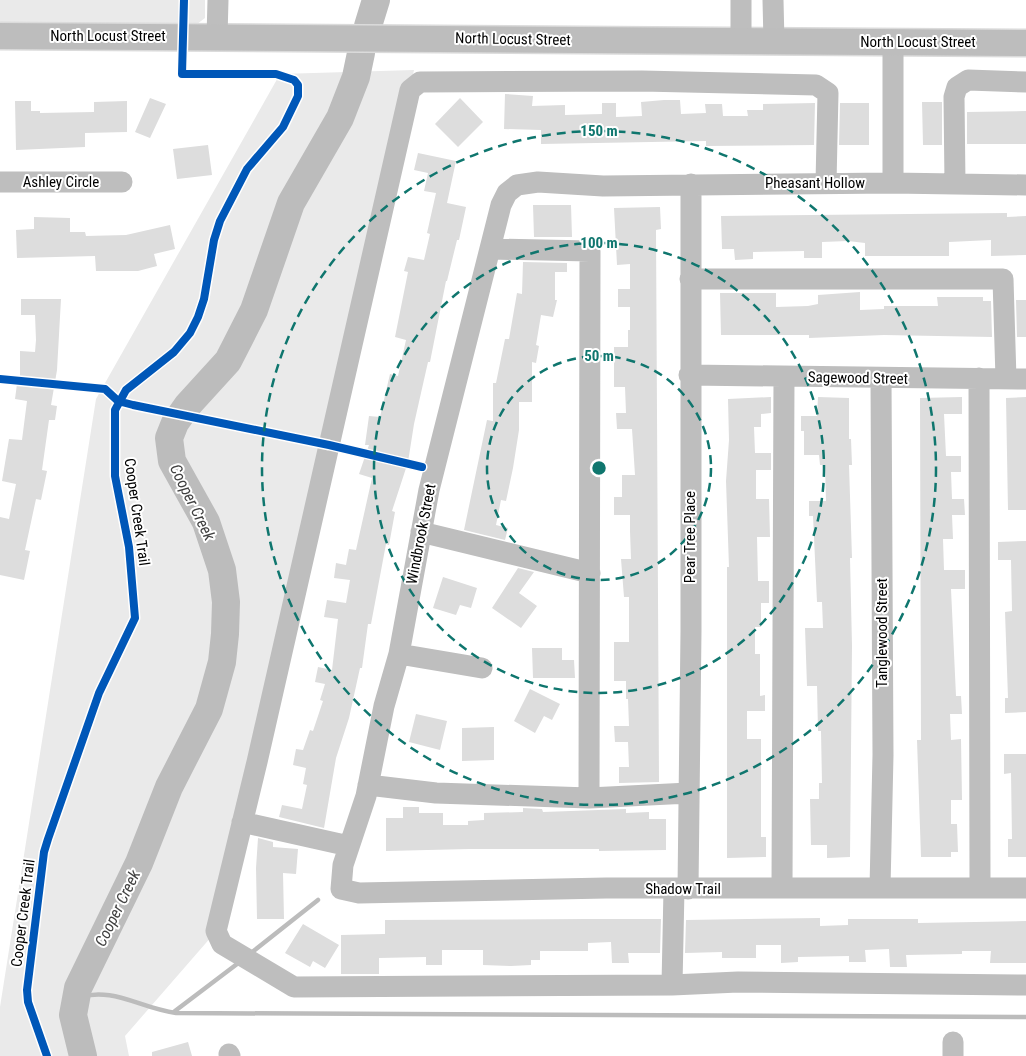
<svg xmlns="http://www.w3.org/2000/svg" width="1026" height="1056" viewBox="0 0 1026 1056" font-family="'Roboto Condensed',sans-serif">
<rect width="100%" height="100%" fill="#fff"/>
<!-- green -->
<path fill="#eaeaea" d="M0,0h205v18l-8,6 -197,3z
M414,70l-202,866 -87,100 4,20h-129v-49l96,-608 184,-325z"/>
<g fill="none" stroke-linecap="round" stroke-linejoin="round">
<!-- stream -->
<path stroke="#bcbcbc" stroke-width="4.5" d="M251,953l67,-53
M75,998c40,-12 63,10 101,15l850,4
M175,1011l66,-50"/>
<!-- river -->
<path stroke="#bcbcbc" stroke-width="28" d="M368,26l8,-26
M83,1056l-10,-41 5,-27 61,-125 30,-76 40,-78 13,-47 3,-28 1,-32 -4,-32 -16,-48 -34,-61 -3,-23 6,-15 12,-17 41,-45 26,-51 37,-107 49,-85 16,-41 5,-24"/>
</g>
<!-- building -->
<path fill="#ddd" d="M505,94l28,2 -1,10 33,-1v10l37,-1v-11h14v14l26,-1 -1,-14 23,-2h16l1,14 25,-1 -1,-9h17l1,12h25l-1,-6h16v-6l52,-1 -1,42 -108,1v-5l-165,3v-14l-37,-1z
M150,98l16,6 -16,34 -15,-6z
M460,98l23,24 -25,25 -23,-23z
M15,101h16v10h9v2l54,-1v-10l33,-1v31l-42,1v14l-69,3z
M922,102h20v43h-19z
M840,103h29v42h-30z
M1026,111v33h-59v-32z
M208,145l4,30 -35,4 -4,-30z
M418,153l38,8 -9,42 19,4 -7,33h-2l-10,41h-1l-16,81h-2l-14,62 -6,38 -16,49 3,1 -6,33 -3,-1 -15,80h-3l-6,44h-2l-11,50 -13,40 -12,70 -45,-11 3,-12 20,4 5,-24 -4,-1 3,-16 -13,-3 3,-16 7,1 7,-20 3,1 10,-30 -3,-1 5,-16 -10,-2 3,-15 14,3 6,-51 -14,-2 3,-17 19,3 4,-23 -16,-2 2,-15 10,2 3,-16 7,1 16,-72 -13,-4 10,-29h-4l4,-29 11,1 10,-43 8,2 8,-36 -11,-3 13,-65 -4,-1 4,-14 16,3 6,-26 -3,-1 9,-40 -12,-2 4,-18 -14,-3z
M533,205h38l1,32h-38z
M660,207l1,22 -5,1 3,552 -40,1v-16h10l-1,-25h-13l-1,-16h15l-1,-27h-2v-18h-12v-39h15v-45h-5l-3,-38h10l-1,-28v-16h-16v-18h8v-22h13l-3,-46h-15l-1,-16h10l-1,-26h-11v-40h14v-17h2v-23h-12v-18h12v-25l-13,1 -3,-57z
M1007,213v4l19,-1v39l-35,1v-16l-42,2v14h-84v-13l-17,-2 -26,1v16h-18v-7l-51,1v7l-18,1 -1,-11h-12l-1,-33z
M34,217l36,1v14h15l1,4 40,-1 44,-10 5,24 -21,5 3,12 -19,5h-42l-1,-15 -78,2 -1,-28 18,-1z
M523,262l44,1v9h-12v28h2l-4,17 -12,-2 -5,30 3,1 -3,17 -4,-1v40h-13v28l-6,38 -7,33 -5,-1 -5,25 12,3 -3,12 -41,-10 23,-110 6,1v-38h3l9,-44h4l8,-46 5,1z
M860,292v18l24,-1v-3h54l-1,-9h46v4h8l1,36 -108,-2 -75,3v-3h-88l-1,-42h56v14l32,-1 10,-2v-9z
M21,299h40l-4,71 -6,35 6,1 -2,14h-6l-7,50 5,1 -6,29 -5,-1 -11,51 5,1 -6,29 -24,-5v-58l9,2 7,-35 -14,-3 7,-42 13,1 5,-39 -12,-2 2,-15h3v-33l15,1 1,-12 -1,-25h-14z
M1016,300h10v37h-9z
M771,397v16l-10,1v13h-7l1,26h16v17h-15v29h13l1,38h-13l1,44h11v22h-8v24h-6v27h5v42l5,-1v16h-18v28h14v98h5v20l-39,1v-291h2l-3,-86 3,-41 -1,-41z
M818,397l31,1v41h2l1,26h-3l3,93h-2l2,88 -2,211 -23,1v-13h-16l-1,-46h9v-16h3l-1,-52h-3l-1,-45h-10l-2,-58h18l-1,-26h-5l-4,-86h-4v-15h17l-1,-36h-5l-1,-10h-15v-24h-3v-15h16z
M962,397v17h-18l2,42h15v16h-10l1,27h12l1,16h-13l1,24h-10l1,31h21v19h-14l5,107h5l1,18h-12l1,26 10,-1 1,61h-11v24h6l1,28h-7v5h-30l-4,-117h4l-1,-342z
M1026,397v113h-18l-2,-112z
M1026,541v171l-21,1v-15h3l-3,-86 7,-1 -1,-51h-13v-18z
M518,568l16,4 -15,21 18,13 -16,22 -29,-20z
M443,577l34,11 -6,20 -11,-3 -4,10 -23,-7z
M532,648h30v12h12l1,18h-42z
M530,689l30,15 -8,16 -8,-4 -9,17 -21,-12z
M416,714l31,7 -7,29 -31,-8z
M494,727v33l-32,1v-33z
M1004,754h22v103h-18v-18h4l-1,-66 -7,1z
M403,807h16v6h24v12h25v-4l16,-1v-7l39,-1v-4l19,1 1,3 83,-3v4l23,-1v7h17v31l-67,1v-2h-130l-83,2v-33h17z
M258,838l15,4v5l25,2 -2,25 -13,-1 1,46h-27l-1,-51z
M820,918v8l28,-1v-6h70v4l108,-2v42h-36l1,-12h-29v3l-56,1 1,12h-17l-1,-18 -24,1 1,12h-17v-6l-51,1v5l-17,1v-18h-25v13h-34v-6l-37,1 1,-33z
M587,919h74l-1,34h-32l1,10h-17l-1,-21 -23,1v8h-48v9h-9v5l-20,1 -28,-1v-15h-41v15h-16v-8l-47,1v16h-38v-39l44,-1v-14z
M303,924l36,21 -14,23 -12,-7 -3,6 -25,-14z
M188,1042l4,14h-40v-4z"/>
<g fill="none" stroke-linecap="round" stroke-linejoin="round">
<!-- major casing -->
<g stroke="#dbdbdb" stroke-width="29">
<path id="major" d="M0,36l1026,7"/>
</g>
<!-- minor -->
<path stroke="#bebebe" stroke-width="21" d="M773,0l1,42
M217,37l1,-37
M741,42v-42
M0,182h122
M826,183l2,-90 -12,-8 -174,-4 -222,1 -10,8 -153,672 -41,169 6,13 72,43 378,-2 66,-3 288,3
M893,183v-141
M955,184l-1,-87 3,-10 11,-7 58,2
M1026,185l-133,-2 -290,3 -65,-4 -21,3 -10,8 -6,12 -72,285 -30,164 -15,52 -18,90 -23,69 -2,24 18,4 247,-5h420
M491,249l99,2 -1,547 100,-5
M690,279h313l3,100
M689,375l337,4
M979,378l1,510
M421,532l169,41
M399,654l83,14
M368,785l68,8 153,5
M242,822l107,24
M782,888l2,-511
M880,888l3,-133 -2,-377
M688,889l3,-258v-447
M672,985l2,-96
M953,1042v14
M229,1054l1,2"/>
<!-- major -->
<use href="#major" stroke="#bdbdbd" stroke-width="26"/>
<!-- cycleway casing -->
<g stroke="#fff" stroke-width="11">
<path id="cycleway" d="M0,379l105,10 13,12 15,4 196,40 93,22
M47,1056l-19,-54 -1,-12 17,-138 4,-13 51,-146 36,-75 -6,-71 -14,-71v-66l11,-20 48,-38 16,-19 8,-16 6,-18 10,-59 6,-19 27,-52 36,-42 15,-31v-11l-4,-5 -18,-6h-94l2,-74"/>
</g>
<!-- cycleway -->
<use href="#cycleway" stroke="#0057b8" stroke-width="8"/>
</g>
<!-- distance rings -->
<g fill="none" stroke="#0f766e" stroke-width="2.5" stroke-dasharray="9 6">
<circle cx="599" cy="468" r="112"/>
<circle cx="599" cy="468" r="225"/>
<circle cx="599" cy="468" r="337"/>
</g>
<g text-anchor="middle" stroke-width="4" stroke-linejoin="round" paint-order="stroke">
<!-- street labels -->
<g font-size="15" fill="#000" stroke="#fff">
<text x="108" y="41">North Locust Street</text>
<text transform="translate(513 39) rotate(1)" y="5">North Locust Street</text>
<text x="918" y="47">North Locust Street</text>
<text x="61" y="187">Ashley Circle</text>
<text x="815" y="188">Pheasant Hollow</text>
<text transform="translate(858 378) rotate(1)" y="5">Sagewood Street</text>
<text transform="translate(137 512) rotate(82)" y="5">Cooper Creek Trail</text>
<text transform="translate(421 534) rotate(-79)" y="5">Windbrook Street</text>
<text transform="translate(690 537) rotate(-90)" y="5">Pear Tree Place</text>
<text transform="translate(882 633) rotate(-90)" y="5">Tanglewood Street</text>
<text x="683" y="894">Shadow Trail</text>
<text transform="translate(23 913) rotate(-83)" y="5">Cooper Creek Trail</text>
</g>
<!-- water labels -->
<g font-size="16" font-style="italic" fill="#414141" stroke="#fff">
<text transform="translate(193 502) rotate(64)" y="6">Cooper Creek</text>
<text transform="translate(117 908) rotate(-64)" y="6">Cooper Creek</text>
</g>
</g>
<circle cx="599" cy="468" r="8" fill="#0f766e" stroke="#fff" stroke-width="2.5"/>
<g font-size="15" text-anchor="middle" font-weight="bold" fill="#0f766e" stroke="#fff" stroke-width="4" stroke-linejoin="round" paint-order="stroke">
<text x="599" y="136">150 m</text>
<text x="599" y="248">100 m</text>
<text x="599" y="361">50 m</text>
</g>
</svg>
